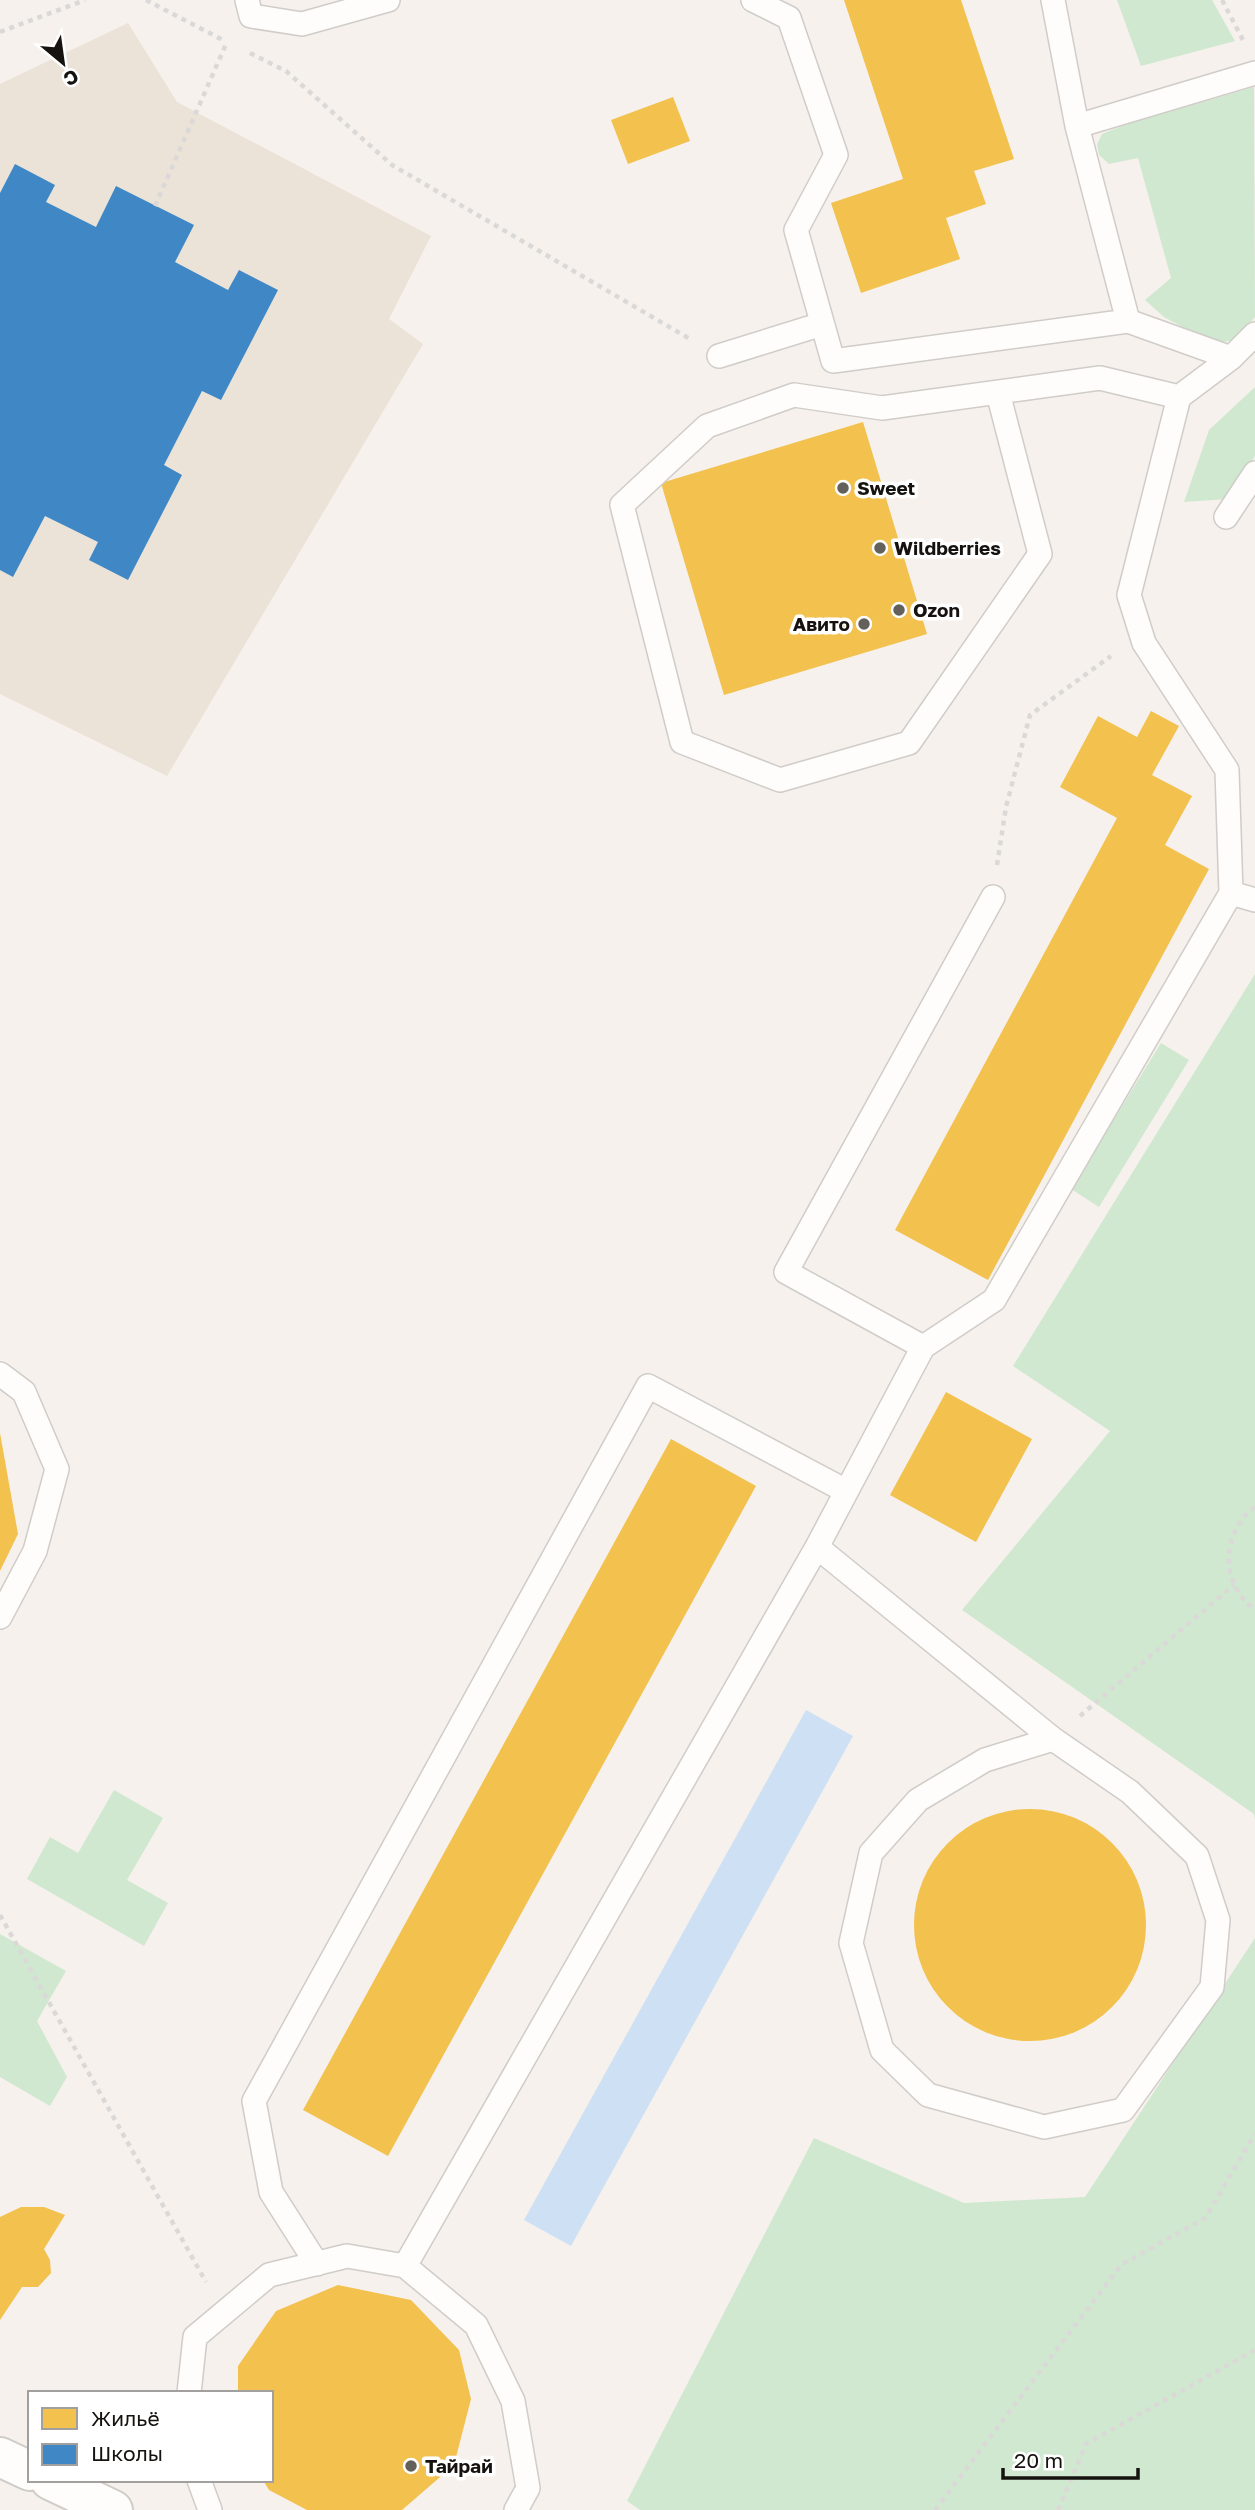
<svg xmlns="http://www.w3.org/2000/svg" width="1255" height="2510" viewBox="0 0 1255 2510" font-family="'Golos Text',sans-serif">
<rect width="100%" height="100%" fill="#f6f1ec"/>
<!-- built -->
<path fill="#ebe2d8" d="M128,23l49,79 254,134 -42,83 34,25 -256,432 -167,-82v-610z"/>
<!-- green -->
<path fill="#d0e8d0" d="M1117,0h95l23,41 -94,25z
M1254,87l1,230 -22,23 -19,4 -50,-27 -19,-17 26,-22 -33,-120 -29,6 -10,-9 -2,-11 5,-10 25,-10z
M1255,387v69l-27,43 -44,3 25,-72z
M1255,974v847l-1,-7 -292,-204 148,-179 -97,-65z
M1161,1043l28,17 -90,147 -28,-18z
M114,1790l49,28 -36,62 41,23 -24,43 -117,-67 23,-42 28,16z
M0,1934l66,37 -29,50 30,56 -17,29 -50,-29z
M1255,1938v572h-615l-13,-9 187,-363 150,65 121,-6z"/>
<!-- water -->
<path fill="#cee0f4" d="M806,1710l47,26 -282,510 -47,-26z"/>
<!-- homes -->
<path fill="#f2c14e" d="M844,0h117l53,159 -40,12 12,33 -40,14 14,41 -99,34 -30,-90 72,-24z
M673,97l17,44 -62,23 -17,-44z
M863,422l64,212 -203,61 -63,-212z
M1151,711l28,15 -27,49 40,21 -27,49 44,24 -221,411 -93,-50 222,-412 -57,-31 38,-71 39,21z
M946,1392l86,47 -56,103 -86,-47z
M0,1433l18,101 -18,37z
M671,1439l85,47 -368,670 -85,-46z
M914 1925a116 116 0 1 1 232 0a116 116 0 1 1-232 0Z
M21,2207h23l21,8 -21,34 6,11 1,13 -13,14h-16l-22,33v-103z
M338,2285l73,15 48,50 12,49 -17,66 -52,45h-95l-38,-20 -6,-10h8v-87h-33v-27l38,-55z"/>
<!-- schools -->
<path fill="#3f88c5" d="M15,164l40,21 -9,17 50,25 20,-41 78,39 -19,37 53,28 11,-20 39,20 -57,110 -19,-9 -38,74 18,10 -54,105 -39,-20 9,-18 -53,-26 -32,61 -13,-7v-377z"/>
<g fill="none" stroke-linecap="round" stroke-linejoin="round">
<!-- lane casing -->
<g stroke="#d0ccc8" stroke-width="26">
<path id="lane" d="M247,0l4,16 51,8 86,-24
M753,0l36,18 47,137 -40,75 37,131 295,-40 103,37
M1053,0l24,126 51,195
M1077,126l178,-53
M719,356l103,-32
M998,393l42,161 -131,189 -129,37 -98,-38 -60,-237 85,-79 87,-31 88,13 218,-30 79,19
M1226,517l29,-44
M1231,893l-4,-123 -83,-127 -15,-48 50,-198 52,-39 24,-24
M923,1347l-137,-75 207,-375
M0,1374l24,18 33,77 -22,82 -35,66
M817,1547l236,192 77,53 67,64 21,64 -6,67 -89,123 -79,17 -116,-32 -46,-45 -31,-107 20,-90 47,-53 67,-40 68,-21
M317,2264l-46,-72 -17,-91 394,-715 198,105
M405,2266l412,-719 106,-200 71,-47 237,-407 24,7
M189,2393l6,-56 74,-62 78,-19 58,10 71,59 37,76 15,87 -12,22
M199,2480l11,30"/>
</g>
<!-- street casing -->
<g stroke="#d0ccc8" stroke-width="42">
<path id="street" d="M0,2457l30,14
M50,2480l63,30"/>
</g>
<!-- path -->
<path stroke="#dbd9d8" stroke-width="4.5" stroke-dasharray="5 5" stroke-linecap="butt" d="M146,0l77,40
M1222,0l21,40
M0,32l85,-32
M250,53l36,18 106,94 298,174
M155,206l72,-164
M997,865l9,-58 24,-92 81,-59
M1255,1507c-26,18 -35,59 -16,86 5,6 8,13 16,15
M1080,1716l154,-131
M0,1915l206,367
M935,2510l186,-245 84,-47 50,-84
M1058,2510l28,-66 169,-94"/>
<!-- lane -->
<use href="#lane" stroke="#fefdfc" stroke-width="23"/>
<!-- street -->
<use href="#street" stroke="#fefdfc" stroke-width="38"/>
</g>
<!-- markers -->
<g fill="#64605c" stroke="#fff" stroke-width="2.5">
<circle cx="843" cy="488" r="7"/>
<circle cx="880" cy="548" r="7"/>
<circle cx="899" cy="610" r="7"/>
<circle cx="864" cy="624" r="7"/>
<circle cx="411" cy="2466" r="7"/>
</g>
<g text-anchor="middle" stroke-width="7" stroke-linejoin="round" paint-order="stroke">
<!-- poi labels -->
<g font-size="19" font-weight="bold" fill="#15120f" stroke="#fff" text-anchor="start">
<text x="857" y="495">Sweet</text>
<text x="894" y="555">Wildberries</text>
<text x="913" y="617">Ozon</text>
<text x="850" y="631" text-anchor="end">Авито</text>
<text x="425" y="2473">Тайрай</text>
</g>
</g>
<!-- legend -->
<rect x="28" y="2391" width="245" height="91" fill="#ffffff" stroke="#a1a09f" stroke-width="2"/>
<rect x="42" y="2408" width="35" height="21" fill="#f2c14e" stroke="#a1a09f" stroke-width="2"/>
<text x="91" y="2426" font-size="21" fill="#15120f">Жильё</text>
<rect x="42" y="2444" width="35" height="21" fill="#3f88c5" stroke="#a1a09f" stroke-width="2"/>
<text x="91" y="2461" font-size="21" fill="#15120f">Школы</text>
<!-- north arrow -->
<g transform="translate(63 63) rotate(151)" stroke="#ffffff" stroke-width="5" paint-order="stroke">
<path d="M0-5L12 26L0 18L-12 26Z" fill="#15120f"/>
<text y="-10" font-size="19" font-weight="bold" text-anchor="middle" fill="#15120f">С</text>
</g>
<!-- scale -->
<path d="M1003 2468v10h135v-10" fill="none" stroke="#15120f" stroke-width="3.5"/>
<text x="1014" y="2468" font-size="21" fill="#15120f" stroke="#ffffff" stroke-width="5" paint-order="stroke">20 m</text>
</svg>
